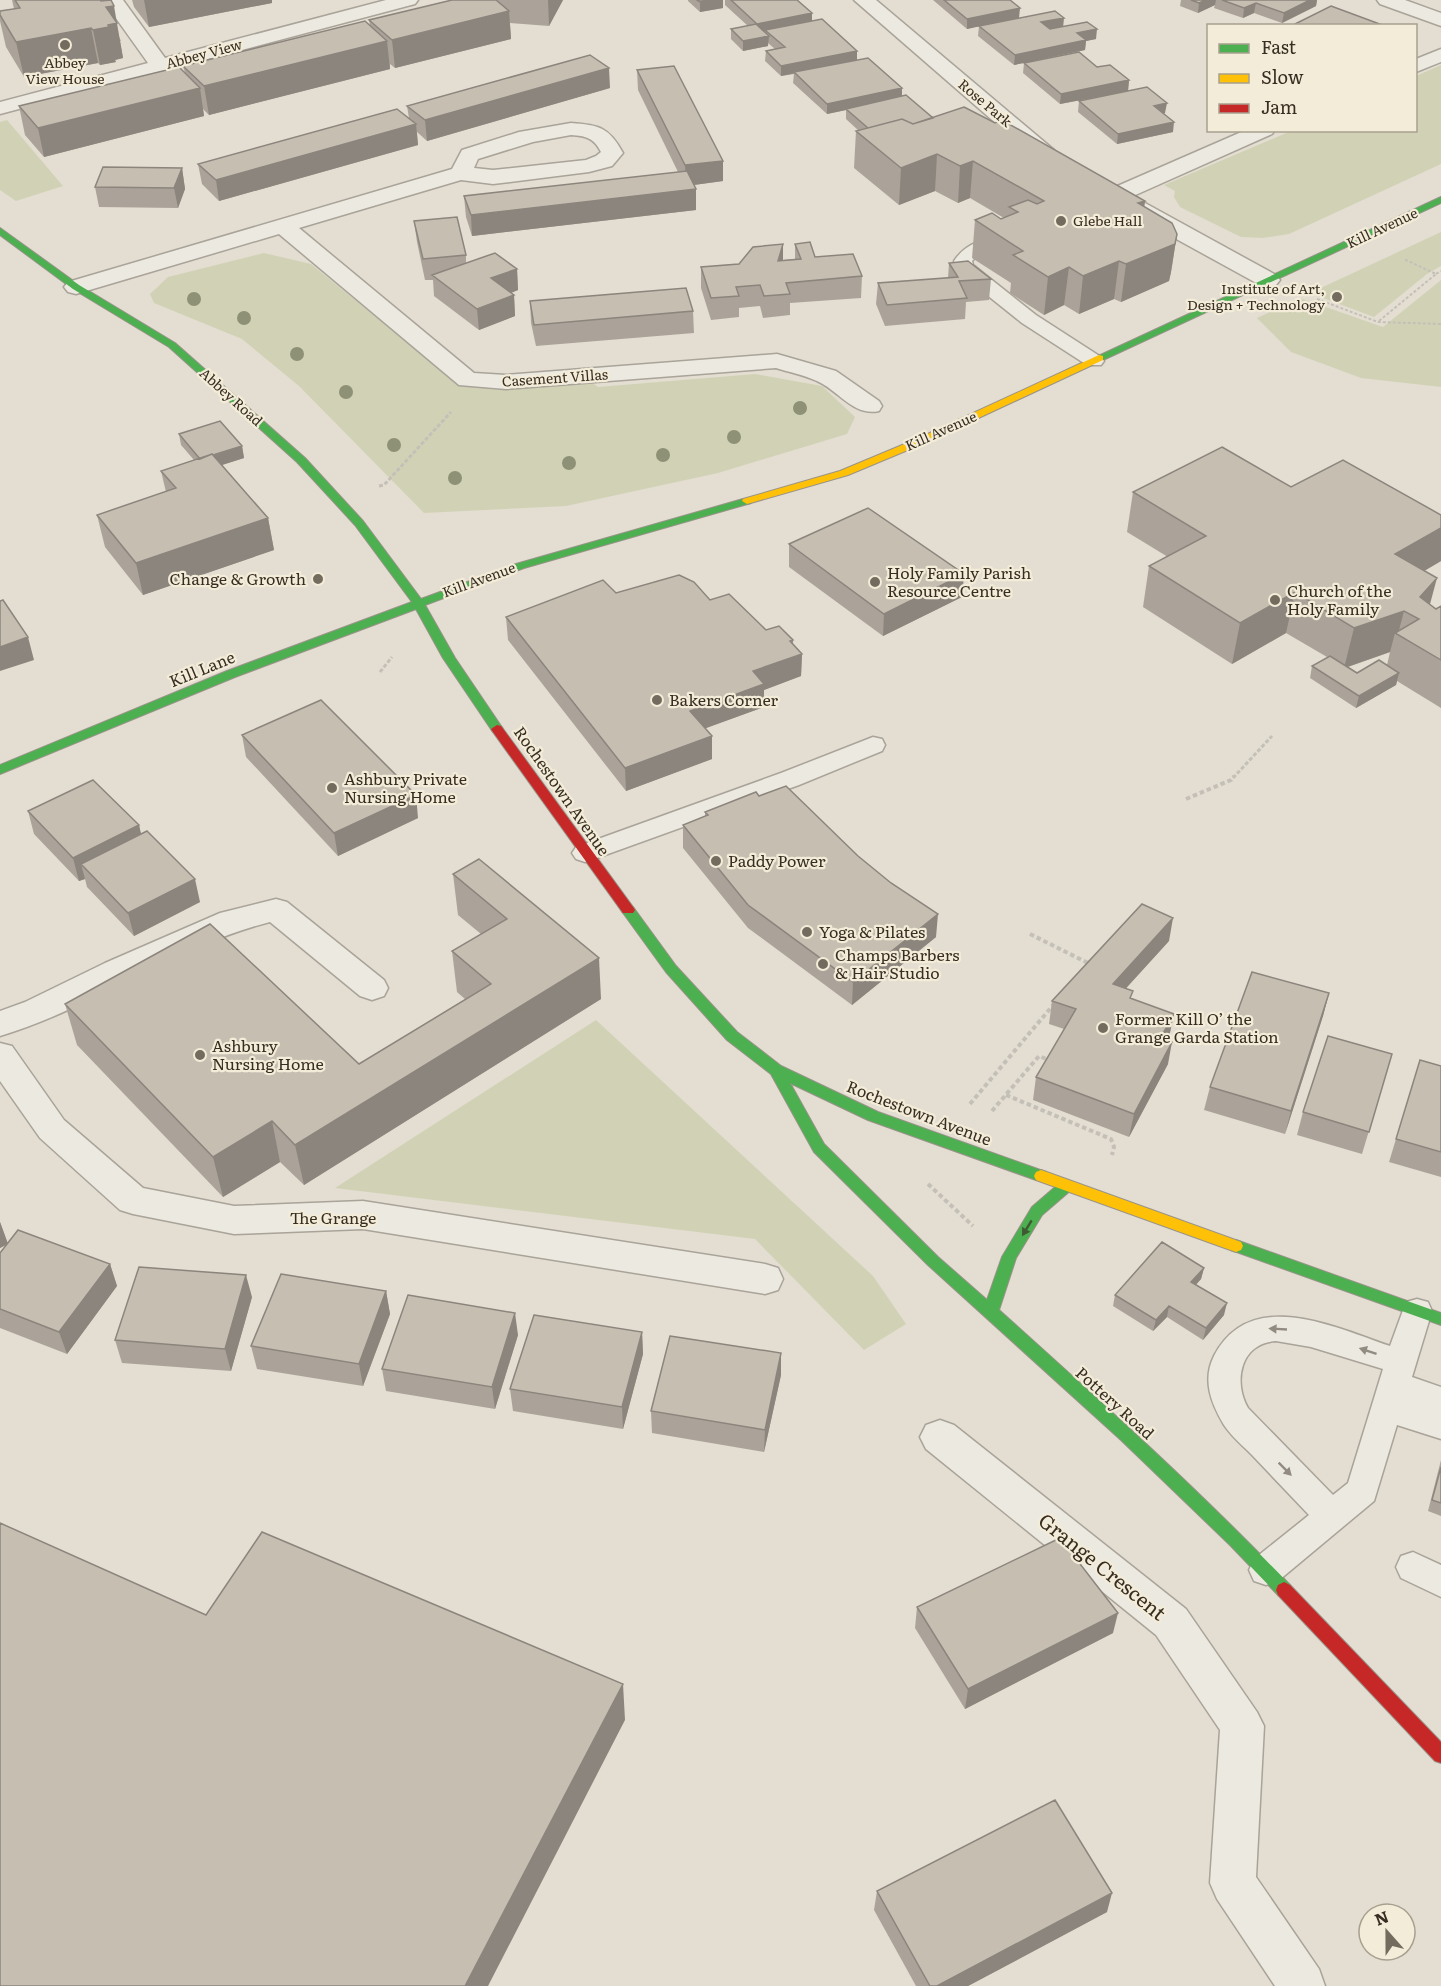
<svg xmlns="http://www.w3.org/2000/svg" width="1441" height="1986" viewBox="0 0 1441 1986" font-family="Literata,serif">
<rect width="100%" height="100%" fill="#e3ded1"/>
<!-- green -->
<path fill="#d1d2b5" d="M1441,65v99l-152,70 -26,4 -22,-1 -61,-30 -6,-10 1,-6 -11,-6 127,-54 125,-1v-54z
M7,120l56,66 -47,15 -16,-11v-68z
M1441,232v34l-14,8 -53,43 -64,-24z
M264,253l47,11 147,120 39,6 93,-9 8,6 157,-13 67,12 33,31 -8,17 -129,39 -152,33 -142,7 -125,-127 -57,-47 -88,-36 -4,-9 18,-17z
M1441,280v107l-80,-9 -70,-26 -34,-34 43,-20 83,29z
M596,1020l277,256 33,48 -42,26 -109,-111 -420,-51z"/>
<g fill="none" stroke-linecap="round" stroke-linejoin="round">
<!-- lane casing -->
<g stroke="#a9a399" stroke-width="3">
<path id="lane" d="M995,236l14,6 2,4 -2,4c-18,4 -19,-7 -37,11l1,4 63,50 65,42 3,4 -3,4h-14l-65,-42 -65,-52 -3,-10c10,-15 23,-20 41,-25z
M873,737l9,2 3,6 -3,6 -83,34 -205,74 -9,3 -9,-3 -4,-6 4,-6 205,-74z
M1417,1299l11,3 4,9 -20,66 29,10v52l-44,-14 -23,76 -96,80 -12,4 -12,-4 -5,-11 5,-11 55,-44c-19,-20 -38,-40 -57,-60 -9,-9 -21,-19 -28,-30 -13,-22 -22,-45 -10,-69 36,-70 120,-29 176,-10l16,-44zM1276,1341l35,6 72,22 -35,114 -15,12 -85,-87c-15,-26 -8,-65 28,-67z
M1413,1552l28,13v32l-40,-19 -5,-11 5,-11z"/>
</g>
<!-- street casing -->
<g stroke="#a9a399" stroke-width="3">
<path id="street" d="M103,0h20l42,58 221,-58h32l-3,4 -415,110v-12l148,-39z
M854,0h22l178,150 3,5 -3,5 -8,1 -8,-1z
M1377,0h28l36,13v13l-61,-22z
M1441,49v13l-25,10v-13z
M571,123c28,2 38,4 52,30l-11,13 -23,6 -96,12 -32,-4 -162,48 175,145 32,2 271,-21 59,17 43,30 3,5 -3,5c-25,6 -41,-21 -62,-30 -13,-6 -28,-9 -41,-13l-270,21 -47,-4 -180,-151 -203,60 -8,-2 -4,-5 4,-5 384,-113 10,-19 57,-18zM571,135c15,1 23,3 30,17l-5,4 -10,4 -93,10 -19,-2 4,-9 55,-17z
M1246,130h29l-3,4 -150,67 -8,2 -8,-2 -3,-5 3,-5z
M1137,201l8,2 131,72 4,5 -4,5 -8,2 -8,-2 -131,-72 -3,-5 3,-5z
M276,899l11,3 97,78 4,8 -4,8 -12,4 -12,-4 -90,-74c-95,24 -176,86 -270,114v-25l25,-9 80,-39 115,-50z
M0,1043l12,3 52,74 79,68 91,18 129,-5 402,63 13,4 5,11 -5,11 -13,4 -402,-65 -129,5 -101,-20 -13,-4 -80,-72 -40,-57z
M940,1420l14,5 232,184 71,103 7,14 -8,151 63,92 6,17h-50l-58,-87 -7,-16 10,-153 -64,-95 -230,-186 -6,-12 6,-12z"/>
</g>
<!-- fast casing -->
<g stroke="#999389" stroke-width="2">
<path id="fast" d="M1441,197v6l-338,157h-8l-1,-2z
M0,228l79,57 96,58 130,115 58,63 58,78 95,-35 227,-65h8l1,2 -1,2 -227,65 -99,37 30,53 48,71 -2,3h-8l-50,-74 -27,-49 -181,68 -235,97v-9l227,-94 185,-69 -57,-77 -58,-63 -128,-115 -96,-58 -73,-54z
M628,905l5,2 43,59 61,66 44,34 97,46 168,60 2,4 -2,4h-10l-168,-60 -78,-37 34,61 114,113 49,43 15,-43 30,-50 29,-25h10l2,4 -2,4 -29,25 -26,43 -17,52c99,89 198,178 291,275l2,5 -2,5 -6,3 -6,-3 -48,-50 -109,-105 -193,-175 -114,-113 -43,-78 -44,-34 -61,-68 -45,-62z
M1236,1240l205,73v12l-210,-75 -2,-4 2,-4z"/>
</g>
<!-- slow casing -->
<g stroke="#999389" stroke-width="2">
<path id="slow" d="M1099,355l4,1v4l-176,82 -79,33 -101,29 -5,-3 1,-2 97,-28 79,-33z
M1041,1170l200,72 2,4 -2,4 -5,2 -200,-72 -2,-4 2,-4z"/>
</g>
<!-- jam casing -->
<g stroke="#999389" stroke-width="2">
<path id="jam" d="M497,725l4,1 132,181 2,3 -2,3h-10l-130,-181 -2,-3z
M1284,1582l6,3 151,157v21l-6,-2 -157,-166 -2,-5 2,-5z"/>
</g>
<!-- path-far2 -->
<path stroke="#c4c0b8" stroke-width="2" stroke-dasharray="3 2" stroke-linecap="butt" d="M1436,274l5,-3
M1317,299l61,23 63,2
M1379,321l57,-47 -32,-15"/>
<!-- path-far1 -->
<path stroke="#c4c0b8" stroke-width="3" stroke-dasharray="4 2" stroke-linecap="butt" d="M379,486l5,-1 67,-73
M380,672l12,-15
M1233,778l39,-42"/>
<!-- path -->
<path stroke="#c4c0b8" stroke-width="4" stroke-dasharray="4.5 3" stroke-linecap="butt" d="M1186,799l45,-19 3,-4
M1030,934l58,29
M1006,1095l105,44 3,8 -2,8
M970,1104l84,-100
M992,1111l47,-55 12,5
M928,1184l45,42"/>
<!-- lane -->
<use href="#lane" fill="#ece9e1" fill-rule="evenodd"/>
<!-- street -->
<use href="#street" fill="#ece9e1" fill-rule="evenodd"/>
<!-- fast -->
<use href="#fast" fill="#4caf50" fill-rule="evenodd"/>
<!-- slow -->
<use href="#slow" fill="#ffc107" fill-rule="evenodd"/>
<!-- jam -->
<use href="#jam" fill="#c62828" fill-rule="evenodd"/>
</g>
<!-- trees -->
<g fill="#8e9175">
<circle cx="194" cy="299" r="7"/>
<circle cx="244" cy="318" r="7"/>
<circle cx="297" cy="354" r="7"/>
<circle cx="346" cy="392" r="7"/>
<circle cx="800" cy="408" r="7"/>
<circle cx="734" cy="437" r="7"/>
<circle cx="394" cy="445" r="7"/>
<circle cx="663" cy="455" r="7"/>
<circle cx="569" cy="463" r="7"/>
<circle cx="455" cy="478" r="7"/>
</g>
<!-- wall -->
<path fill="#aba399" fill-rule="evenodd" d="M12,0h90l19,41h-1l3,17 -8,2 1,2 -16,3 -2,-2 -74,14 -18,-30 -6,-26v-10l14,-2z
M132,0h140v3l-123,24 -15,-20z
M452,0h111l-14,26 -39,-3 1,16 -116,29 -5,-4v5l-181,46 -6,-6 1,7 -160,41 -19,-22 -6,-29 166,-33 -2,-7 187,-40 -1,-6z
M688,0h35v8l-23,4 -12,-11z
M725,0h72l15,21 45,30v9l45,28v8l31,22 62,5 150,78 -1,6 33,27 -6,38 -2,9 -48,21 -7,-3 -35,15 -15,-9 -20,10 -34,-22 1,-10 -39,-25 3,-38 26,-1 3,-1 -34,-20 -12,5 -23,-12 -36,14 -45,-37 2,-37h3l-13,-12v-9l-19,4 -34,-31 1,-9 -13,2 -16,-15 1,-10 9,-2 -7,-6v3l-25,5 -12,-12v-10l17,-3 -23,-21z
M933,0h77l9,18 44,9 33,12 -10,2 -1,9 -49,10 61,7 32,13 -1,11 -68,13 -37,-31 1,-10 -10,2 -36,-29 1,-10 -12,3z
M1181,0h136l-1,6 -34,17 -28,-10 -11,5 -29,-10 1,-3 -17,8 -18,-7z
M637,70l86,91v20l-29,4 2,25 -224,26 -6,-19 -2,-21 214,-24 -40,-82z
M610,88l-183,53 -10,-9 1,13 -199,56 -17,-17 -4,-20 211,-46 -2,-12z
M1079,101l86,12 -1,1 9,18 -56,12 -39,-32z
M182,168l3,21 -7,19 -79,-1 -4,-20z
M414,221l52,34v8l51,6 1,21 -7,3 3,2 1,21 -36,14 -45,-34 -1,-16h-8l-8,-38z
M795,244l20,13 47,19 -1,22 -71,5v12l-27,3 -3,-12 -21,2v9l-28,3 -10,-32v-21l94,-8z
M949,263l42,16 -2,21 -23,2 -1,17 -80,7 -9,-22 2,-21 70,-5z
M530,301l163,10 1,22 -158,13 -5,-23z
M179,434l63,12 2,12 -22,7 46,53 6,32 -131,45 -38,-48 -8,-32 69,-23 -5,-21 33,-11 -13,-15z
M1291,487l150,74 -17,10 6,33 6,5 5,-3v102l-44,-27 -1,4 -40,23 -46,-30 2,-12 15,-9 -41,-24 -54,31 -89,-57 6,-41 19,-9 -41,-25 6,-40zM1390,652l-3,13 -30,8 -9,-6z
M789,544l175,30 -2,23 -79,39 -94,-69z
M616,593l94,7 83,44 9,10 -1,22 -37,14v17l-59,21 7,8v23l-86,32 -118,-151 -2,-23z
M242,735l176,83 -80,38 -92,-99z
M759,796l177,141 -84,68 -104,-77 -65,-80v-23l22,-9v-4z
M28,811l111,14 2,9 59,68 -66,34 -47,-49 -2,-8 -6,2 -45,-47z
M479,859l122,140 -297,186 -24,-23 -57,35 -146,-152 -12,-41 294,60 106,-65 -8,-7 -5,-41 29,-17 -23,-19 -5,-41z
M1169,941l-43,47 6,11 42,15 -5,23 -1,3v24l-39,73 -96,-37 3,-23 28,-48 -15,-5 3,-23z
M1329,993l-6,23 -38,118 -81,-24 6,-23z
M1392,1054l-30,100 -65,-19 6,-23z
M1420,1060l21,6v111l-52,-15z
M0,1222l8,22 102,20 7,22 -50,68 -67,-26v-75l7,-9 -7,4z
M1204,1268l-3,11 -5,6 28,30 -21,25 -36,-23 -14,14 -40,-25 2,-11z
M386,1291l4,23 -27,72 -106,-17 -6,-23z
M252,1297l-21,74 -109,-8 -7,-23z
M642,1332l1,22 -20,75 -110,-18 -3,-22z
M518,1335l-23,74 -109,-18 -4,-22z
M781,1353v22l-17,77 -112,-19 -1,-22z
M1441,1460v56l-13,-5z
M917,1607l196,26 -148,76 -50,-81z
M877,1891l230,21 -139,74h-52l-42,-76z"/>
<!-- shaded-wall -->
<path fill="#8b857d" d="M144,0h128v3l-123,24z
M548,0h15l-14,26z
M713,0h10v8l-23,4v-10z
M1206,0h10l-1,5 -17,8 1,-10z
M1310,0h7l-1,6 -34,17 2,-10z
M1256,3l-2,10 -11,5 1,-10z
M114,6l9,52 -8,2 1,2 -16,3 -7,-35 13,-23z
M1020,8l-1,10 -52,11v-10z
M509,11l2,28 -116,29 -3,-28z
M812,13v10l-47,7v3l-8,1v-10z
M1064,18l-1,10 -23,5 1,-11z
M91,28l7,35 -74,14 -8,-35z
M1097,29l-1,10 -10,2 -1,9 -71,15 1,-10 62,-22z
M769,36l-1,10 -25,5v-10z
M387,41l3,28 -181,46 -5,-29z
M857,51v10l-76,15v-10z
M609,68l1,20 -183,53 -2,-21z
M1129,80l-1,11 -68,13 1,-10z
M200,88l4,28 -160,41 -6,-29z
M902,88v11l-56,10v1l-19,4v-10z
M1167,103l-2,10 -12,3 1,-10z
M1174,122l-1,10 -56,12 1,-10z
M416,124l2,21 -199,56 -3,-21z
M937,154l-2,37 -36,14 2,-37z
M723,161v20l-37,5 -1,-21z
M973,161l-3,37 -12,5 2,-37z
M182,168l3,21 -7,19 -4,-20z
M696,189v21l-224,26 -1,-21z
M1145,201l-5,37 -2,-35z
M1177,234l-6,38 -2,9 -48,21 5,-38z
M783,244v21l-5,-4z
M1119,261l-5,38 -35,15 4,-38z
M1069,267l-5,38 -20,10 4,-38z
M517,269l1,21 -25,10 -2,-22z
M514,295l1,21 -36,14 -2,-21z
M242,446l2,12 -41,13 -3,-11z
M268,518l6,32 -131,45 -7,-32z
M1441,528v33l-56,33 10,-40z
M964,574l-2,23 -79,39 1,-22z
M1437,578l-11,41h-7l1,-22z
M1295,592l-9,41 -54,31 8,-41z
M1404,611l-6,23 -3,-1 -5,19 -46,16 10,-40z
M28,637l6,23 -34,11v-24z
M793,640l-1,17 10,-3 -1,22 -37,14v17l-74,27v-23l63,-40z
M1399,673l-3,12 -40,23 3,-12z
M712,736v23l-86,32 -1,-23z
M416,795l2,23 -80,38 -4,-23z
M139,825l5,23 -63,16 4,15 -6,2 -6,-23z
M195,879l5,23 -66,34 -6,-23z
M938,914l-2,23 -84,68 1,-23z
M1173,918l-4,23 -60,66 4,-23z
M599,958l2,41 -297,186 -9,-40z
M1329,993l-6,23 -38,118 6,-23z
M1174,1014l-5,23 -12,23 4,-23z
M1172,1042l-4,22 -39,73 5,-23z
M272,1121l8,41 -57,35 -10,-40z
M0,1222l8,22 -8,4z
M110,1264l7,22 -50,68 -8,-22z
M1204,1268l-3,11 -13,14 3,-11z
M246,1275l6,22 -21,74 -6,-22z
M386,1291l4,23 -27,72 -4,-22z
M1227,1303l-3,12 -21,25 3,-12z
M1169,1306l-2,11 -14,14 3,-11z
M515,1313l3,22 -23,74 -3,-22z
M642,1332l1,22 -20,75 -1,-22z
M781,1353v22l-17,77 1,-22z
M1118,1613l-5,20 -148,76 3,-20z
M623,1684l2,36 -137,266h-23z
M1112,1893l-5,19 -139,74h-31z"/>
<!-- building -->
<path fill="#c7beb2" stroke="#8b857d" stroke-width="1.5" d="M15,0h86v1l10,-1 3,6 -8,1 11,16 -9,2 1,2 -16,3 -2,-2 -75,14 -16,-27v-4l20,-3z
M452,0h44l13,11 -117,29 -23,-20z
M697,0h16l-13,2z
M731,0h66l15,13 -55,11z
M944,0h66l10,8 -53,11z
M1191,0h15l-7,3z
M1222,0h88l-26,13 -28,-10 -12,5z
M1331,6l54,20h-94z
M1055,11l9,7 -23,4 9,7 37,-7 10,7 -20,4 9,7 -71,15 -36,-29z
M822,19l35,32 -76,15 -15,-15 19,-4 -20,-17z
M365,21l22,20 -183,45 -21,-20z
M756,24l13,12 -26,5 -12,-12z
M1079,52l18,15 13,-2 19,15 -68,14 -37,-31z
M590,55l19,13 -184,52 -18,-14z
M868,58l34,30 -75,16 -33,-32z
M674,66l49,95 -38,4 -48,-95z
M179,67l21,21 -162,40 -19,-22z
M1147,87l20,16 -13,3 20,16 -56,12 -39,-33z
M906,95l27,23 -20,6 -11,-5 -34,9 -22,-19z
M964,107l31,16 7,-3 143,81 -7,2 34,20 5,11 -2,10 -49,20 -7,-3 -36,15 -14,-9 -21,10 -35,-22 10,-4 -48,-31 17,-7 9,6 17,-7 -9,-5 19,-7 9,4 7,-3 -71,-40 -13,5 -23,-12 -36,14 -45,-37 46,-12 11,5z
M397,109l19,15 -200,56 -18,-16z
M103,167l79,1 -8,20 -79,-1z
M687,171l9,18 -225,26 -7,-19z
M457,217l9,38 -43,4 -9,-38z
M810,242l5,15 38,-3 9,22 -76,7 4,11 -26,2 -4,-11 -24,2 3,9 -28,2 -10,-31 38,-3 14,-17 30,-3 -5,17 23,-2 -6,-15z
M495,253l22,16 -26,9 23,17 -37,14 -45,-34z
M968,261l23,18 -32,2 8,17 -80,7 -9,-22 80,-6 -9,-14z
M686,288l7,23 -159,14 -4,-24z
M220,421l22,25 -29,9 -1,-1 -12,5 -21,-25z
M1222,447l69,40 52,-27 98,55v13l-46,26 42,24 -17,19 16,12 5,-3v54l-46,-27 24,-14 -15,-8 -50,17 -59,-36 -55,31 -91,-57 57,-30 -73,-44z
M212,454l56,64 -132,45 -39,-48 79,-27 -15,-17z
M868,508l96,66 -80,40 -95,-70z
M679,575l15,7 16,18 19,-6 37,36 13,-4 14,14 -3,1 12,13 -49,17 11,13 -74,27 22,25 -87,32 -119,-151 97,-37 13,13z
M3,600l25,37 -28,10v-46z
M1330,656l27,17 22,-13 20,13 -40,23 -47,-30z
M321,700l95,95 -82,38 -92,-98z
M93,780l46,45 -66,33 -45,-47z
M786,786l72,70 33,27 47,31 -85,68 -105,-77 -65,-80 25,-10 -3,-3 51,-20 3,4z
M147,831l48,48 -67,34 -47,-49z
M479,859l120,99 -304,187 -23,-24 -59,36 -148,-153 145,-80 149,140 132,-80 -39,-33 55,-32 -54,-45z
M1142,904l31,14 -60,66 20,7 -3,7 44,16 -13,23 11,5 -38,72 -98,-37 40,-68 -24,-8z
M1252,972l77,21 -38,118 -81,-24z
M1328,1036l64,18 -23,78 -66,-20z
M1420,1060l21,6v86l-45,-13z
M18,1230l92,34 -51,68 -59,-23v-56z
M1162,1242l42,26 -13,14 36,21 -21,25 -37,-22 -13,14 -41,-25z
M139,1267l107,8 -21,74 -110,-9z
M281,1274l105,17 -27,73 -108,-18z
M408,1295l107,18 -23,74 -110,-18z
M534,1315l108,17 -20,75 -112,-18z
M670,1336l111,17 -16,77 -114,-19z
M1441,1467v36l-9,-3z
M0,1523l206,92 56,-83 361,152 -158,302h-465z
M1060,1538l58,75 -150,76 -51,-82z
M1055,1800l57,93 -175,93h-7l-53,-95z"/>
<!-- one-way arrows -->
<defs><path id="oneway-solid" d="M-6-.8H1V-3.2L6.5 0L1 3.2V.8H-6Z" transform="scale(1.5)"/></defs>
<use fill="#3f5a32" href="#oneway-solid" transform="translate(1027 1228) rotate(121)"/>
<g fill="#928b82">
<use href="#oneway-solid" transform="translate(1278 1329) rotate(-177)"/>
<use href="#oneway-solid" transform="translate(1368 1351) rotate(-162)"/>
<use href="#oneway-solid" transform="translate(1285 1469) rotate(45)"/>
</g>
<!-- markers -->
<g fill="#746b5f" stroke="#f3ecd8" stroke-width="2">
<circle cx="65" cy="45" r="6"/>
<circle cx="1061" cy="221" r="6"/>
<circle cx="1337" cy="297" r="6"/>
<circle cx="318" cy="579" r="6"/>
<circle cx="875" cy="582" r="6"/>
<circle cx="1275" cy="600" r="6"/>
<circle cx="657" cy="700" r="6"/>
<circle cx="332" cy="788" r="6"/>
<circle cx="716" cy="861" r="6"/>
<circle cx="807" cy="932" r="6"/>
<circle cx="823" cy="964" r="6"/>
<circle cx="1103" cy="1028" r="6"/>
<circle cx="200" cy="1055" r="6"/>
</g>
<g text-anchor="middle" stroke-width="4.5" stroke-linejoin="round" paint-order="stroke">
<!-- far-street labels -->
<g font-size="14" fill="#382d22" stroke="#f3ecd8">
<text transform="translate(204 54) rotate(-15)" y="5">Abbey View</text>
<text transform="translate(985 103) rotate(40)" y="5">Rose Park</text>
<text transform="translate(1382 228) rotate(-25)" y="5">Kill Avenue</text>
<text transform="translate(555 378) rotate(-4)" y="5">Casement Villas</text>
<text transform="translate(231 397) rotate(42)" y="5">Abbey Road</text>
<text transform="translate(941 431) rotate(-24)" y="5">Kill Avenue</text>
<text transform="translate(479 580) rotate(-20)" y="5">Kill Avenue</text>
</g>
<!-- far-poi labels -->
<g font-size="14" fill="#382d22" stroke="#f3ecd8">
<text x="65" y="68">Abbey<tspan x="65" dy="16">View House</tspan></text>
<text x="1073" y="226" text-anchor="start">Glebe Hall</text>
<text x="1325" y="294" text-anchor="end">Institute of Art,<tspan x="1325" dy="16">Design + Technology</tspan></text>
</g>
<!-- poi labels -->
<g font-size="16" fill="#382d22" stroke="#f3ecd8" text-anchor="start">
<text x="887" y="579">Holy Family Parish<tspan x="887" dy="18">Resource Centre</tspan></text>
<text x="306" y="585" text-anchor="end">Change &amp; Growth</text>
<text x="1287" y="597">Church of the<tspan x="1287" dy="18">Holy Family</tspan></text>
<text x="669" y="706">Bakers Corner</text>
<text x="344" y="785">Ashbury Private<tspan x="344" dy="18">Nursing Home</tspan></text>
<text x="728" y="867">Paddy Power</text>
<text x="819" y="938">Yoga &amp; Pilates</text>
<text x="835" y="961">Champs Barbers<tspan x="835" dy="18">&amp; Hair Studio</tspan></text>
<text x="1115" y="1025">Former Kill O’ the<tspan x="1115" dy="18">Grange Garda Station</tspan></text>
<text x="212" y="1052">Ashbury<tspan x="212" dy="18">Nursing Home</tspan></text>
</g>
<!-- street labels -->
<g font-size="16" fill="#382d22" stroke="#f3ecd8">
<text transform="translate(202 669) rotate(-22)" y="6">Kill Lane</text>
<text transform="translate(562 791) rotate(55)" y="6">Rochestown Avenue</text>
<text transform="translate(919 1113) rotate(21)" y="6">Rochestown Avenue</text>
<text x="333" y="1224">The Grange</text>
<text transform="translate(1115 1403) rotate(42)" y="6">Pottery Road</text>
</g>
<!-- near-street labels -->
<g font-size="20" fill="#382d22" stroke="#f3ecd8">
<text transform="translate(1102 1567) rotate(39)" y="7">Grange Crescent</text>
</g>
</g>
<!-- legend -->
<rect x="1207" y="24" width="210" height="108" fill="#f3ecd8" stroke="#a8a08f" stroke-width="1.5"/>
<rect x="1219" y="44" width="30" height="9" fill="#4caf50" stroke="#a8a08f" stroke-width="1.5"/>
<text x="1261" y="54" font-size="18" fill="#382d22">Fast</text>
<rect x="1219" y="74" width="30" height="9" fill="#ffc107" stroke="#a8a08f" stroke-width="1.5"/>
<text x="1261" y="84" font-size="18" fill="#382d22">Slow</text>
<rect x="1219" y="104" width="30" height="9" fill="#c62828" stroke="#a8a08f" stroke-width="1.5"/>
<text x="1261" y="114" font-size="18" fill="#382d22">Jam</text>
<!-- north arrow -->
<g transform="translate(1387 1932) rotate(339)"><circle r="28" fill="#f3ecd8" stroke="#a8a08f" stroke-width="1.5"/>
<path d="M0-4.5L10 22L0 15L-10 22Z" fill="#746b5f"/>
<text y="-9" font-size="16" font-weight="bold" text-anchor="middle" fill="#382d22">N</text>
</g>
</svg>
